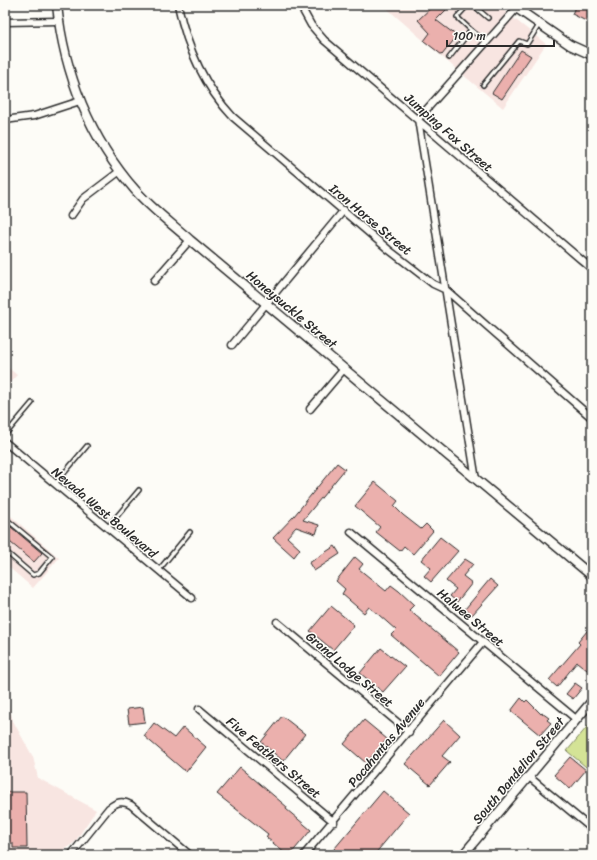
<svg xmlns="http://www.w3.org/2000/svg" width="597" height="860" viewBox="0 0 597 860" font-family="Sriracha,sans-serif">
<rect width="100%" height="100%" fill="#fdfcf7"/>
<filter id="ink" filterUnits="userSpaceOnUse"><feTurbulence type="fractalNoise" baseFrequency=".025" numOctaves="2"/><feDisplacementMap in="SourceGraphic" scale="8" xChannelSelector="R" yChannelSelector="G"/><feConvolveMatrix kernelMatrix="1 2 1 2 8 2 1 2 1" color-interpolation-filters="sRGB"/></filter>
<g filter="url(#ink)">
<!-- built -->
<path fill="#f8e5e1" d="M383,5h114l49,39 -43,64 -47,-39z
M5,365l12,10 -12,13z
M5,511l54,47 -26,30 -28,-24z
M5,693l8,28 20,36 5,21 58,32 -21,32 -18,13h-52z"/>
<!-- green -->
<path fill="#d4e396" stroke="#808760" d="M592,721v51l-25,-21z"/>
<!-- building -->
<path fill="#ebb0ad" stroke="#2b2b2b" d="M434,5h17l-15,15 21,16 -15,19 -18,-14 6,-8 -12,-13z
M576,5h16v19l-20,-10z
M521,50l10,6 -29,43 -10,-6z
M337,463l8,6 -42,51 16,5 -3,9 -20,-7 -9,10 13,12 -6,8 -21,-19 21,-22z
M375,482l23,19 -4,5 9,9 18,14 5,-5 7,7 -20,23 -9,-8 -4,5 -24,-19 4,-5 -25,-21z
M5,522l37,31 -8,9 -29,-24z
M440,537l18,14 -27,31 -7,-6 7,-8 -10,-8z
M335,546l5,8 -26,17 -5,-8z
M355,557l8,7 -4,5 27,22 5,-6 8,6 15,14 -5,5 50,42 -20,24 -48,-41 5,-5 -17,-15 -10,-8 -5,6 -22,-19 3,-5 -9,-8z
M465,559l8,5 -10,12 9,7 -15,19 -7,-6 6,-7 -10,-8z
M490,579l8,7 -26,29 -7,-6z
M331,606l23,19 -21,25 -23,-19z
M592,625v49l-15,-12 -20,25 -8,-7 31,-36 -2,-2z
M381,648l24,19 -22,25 -23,-19z
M575,683l7,5 -9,11 -7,-5z
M521,698l4,4 2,-2 14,14 1,-1 7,5 -2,2 4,3 -11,12 -29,-24z
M143,707l2,15 -16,2 -2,-15z
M282,716l23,18 -22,27 -22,-19z
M364,720l23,19 -21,24 -22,-19z
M444,720l16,15 -18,21 8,6 -20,23 -25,-21z
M154,723l20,15 9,-11 23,20 -20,25 -42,-36z
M570,757l16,13 -16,19 -16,-14z
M240,767l47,40 -1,2 25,21 -21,25h-3l-21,-18 2,-3 -51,-40z
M383,791l26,22 -35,42h-45z
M5,792h21l1,56h-14v-5h-8z"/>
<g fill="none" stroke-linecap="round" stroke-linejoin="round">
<!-- lane casing -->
<g stroke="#2b2b2b" stroke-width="6">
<path id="lane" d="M473,5l15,13
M471,30l15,12
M449,58l22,-28 -14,-13 11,-12
M483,85l36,-44 8,3 12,-19
M5,435l27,-32
M55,484l32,-38
M5,518l47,39 -13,16 -6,2 -28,-24
M107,528l32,-38
M158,571l32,-39"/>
</g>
<!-- street casing -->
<g stroke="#2b2b2b" stroke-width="9">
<path id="street" d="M178,5c9,43 25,80 55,112l156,133 44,34 13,6 146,128
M300,5l11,20 13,15 268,229
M5,22l53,-1
M5,120l29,-4 46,-15
M71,216l12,-17 37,-28
M154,281l36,-41
M232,345l112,-135
M310,409l34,-40
M5,442l187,156
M476,480l-58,-361 98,-110
M351,532l225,187
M277,622l132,110
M199,709l135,113
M528,776l64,53
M71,855l38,-47c8,-6 13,-8 22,-3l59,50
M304,855l179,-213"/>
</g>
<!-- secondary casing -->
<g stroke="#2b2b2b" stroke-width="11">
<path id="secondary" d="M57,5c7,68 33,134 79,186 16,18 36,33 54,49l402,336
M512,5l58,40 22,10
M463,855l129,-154"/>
</g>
<!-- lane -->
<use href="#lane" stroke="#fdfcf7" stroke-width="3"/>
<!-- street -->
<use href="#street" stroke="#fdfcf7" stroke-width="6"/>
<!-- secondary -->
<use href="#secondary" stroke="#fdfcf7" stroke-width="8"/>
</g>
</g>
<g text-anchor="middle" stroke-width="3" stroke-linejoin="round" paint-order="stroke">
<!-- street labels -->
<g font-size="13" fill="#2b2b2b" stroke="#fdfcf7">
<text transform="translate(449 132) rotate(41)" y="5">Jumping Fox Street</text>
<text transform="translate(371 219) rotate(40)" y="5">Iron Horse Street</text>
<text transform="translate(292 309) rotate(40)" y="5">Honeysuckle Street</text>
<text transform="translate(105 512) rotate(40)" y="5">Nevada West Boulevard</text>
<text transform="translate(471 617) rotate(40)" y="5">Halwee Street</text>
<text transform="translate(350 669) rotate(40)" y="5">Grand Lodge Street</text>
<text transform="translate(386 742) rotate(-50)" y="5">Pocahontas Avenue</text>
<text transform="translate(274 757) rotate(40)" y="5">Five Feathers Street</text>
<text transform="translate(518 770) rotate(-50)" y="5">South Dandelion Street</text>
</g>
</g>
<!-- margin -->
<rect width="597" height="860" fill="none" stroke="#fdfcf7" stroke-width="20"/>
<rect x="10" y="10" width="577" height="840" fill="none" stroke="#2b2b2b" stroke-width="1.5" filter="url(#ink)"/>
<!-- scale -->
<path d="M447 40v6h107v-6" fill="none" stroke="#2b2b2b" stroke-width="2"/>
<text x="453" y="40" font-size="12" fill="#2b2b2b" stroke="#fdfcf7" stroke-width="3" paint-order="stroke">100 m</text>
</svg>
